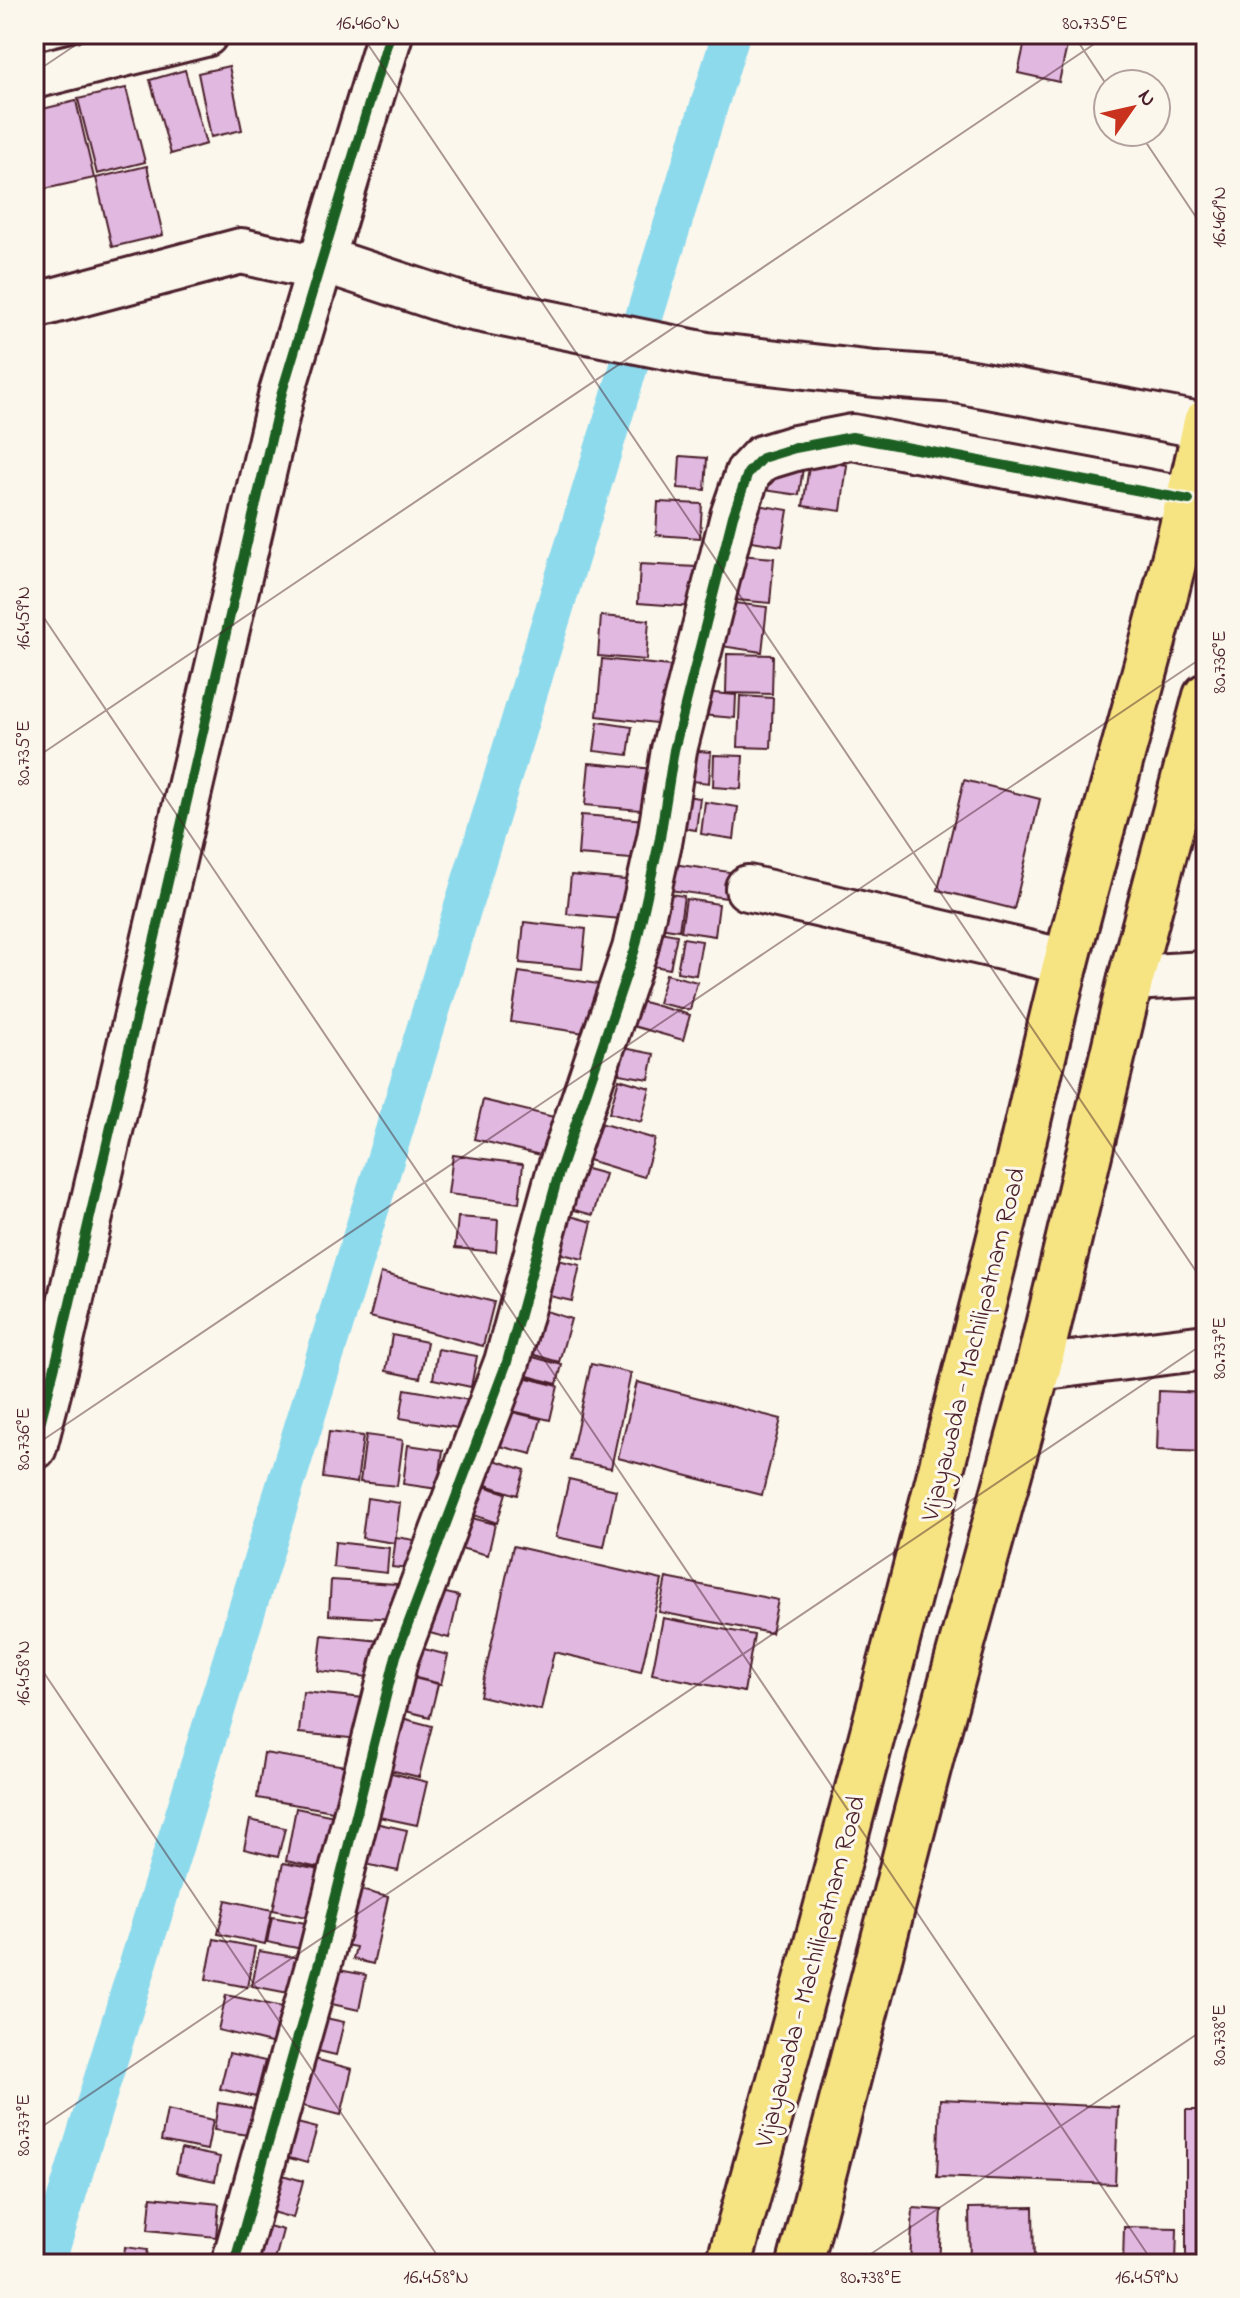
<svg xmlns="http://www.w3.org/2000/svg" width="1240" height="2298" viewBox="0 0 1240 2298" font-family="'Indie Flower',sans-serif">
<rect width="100%" height="100%" fill="#fbf7ec"/>
<filter id="ink" filterUnits="userSpaceOnUse"><feTurbulence type="fractalNoise" baseFrequency=".0125" numOctaves="2"/><feDisplacementMap in="SourceGraphic" scale="16" xChannelSelector="R" yChannelSelector="G"/><feConvolveMatrix kernelMatrix="1 2 1 2 8 2 1 2 1" color-interpolation-filters="sRGB"/></filter>
<g filter="url(#ink)">
<g fill="none" stroke-linecap="round" stroke-linejoin="round">
<!-- canal -->
<path stroke="#8edaed" stroke-width="38" d="M46,2264l685,-2230"/>
</g>
<!-- building -->
<path fill="#e1b8e0" stroke="#4a1f2b" stroke-width="2" d="M1026,37l41,9 -8,36 -41,-9z
M229,66l13,64 -31,7 -13,-64z
M185,70l21,74 -35,10 -21,-74z
M126,88l19,74 -48,12 -19,-75z
M76,101l18,77 -54,12 -6,-29v-50z
M147,166l16,69 -51,12 -16,-69z
M680,456l27,2 -2,32 -27,-2z
M810,460l37,5 -6,46 -38,-5z
M768,463l35,5 -4,27 -35,-5z
M658,502l44,2 -2,34 -44,-3z
M752,504l36,6 -6,36 -36,-6z
M740,555l34,3 -4,45 -33,-3z
M640,564l56,3 -2,40 -56,-4z
M726,602l41,5 -5,45 -41,-6z
M601,616l48,4 -3,40 -48,-4z
M727,654l46,1 -1,39 -46,-1z
M602,659l68,7 -6,58 -67,-8z
M702,692l34,3 -1,23 -34,-3z
M740,696l33,2 -2,50 -33,-1z
M598,722l34,5 -4,28 -34,-4z
M686,750l25,2 -2,31 -25,-3z
M714,755l29,1 -2,33 -28,-2z
M589,763l65,6 -3,42 -66,-6z
M964,780l76,19 -26,110 -76,-19z
M679,795l21,3 -4,32 -21,-3z
M705,802l33,5 -4,32 -33,-5z
M581,815l66,5 -2,40 -67,-5z
M666,863l64,9 -3,26 -65,-9z
M571,875l65,6 -4,39 -65,-6z
M657,892l27,4 -5,34 -27,-4z
M686,899l33,5 -4,32 -34,-5z
M524,922l62,7 -4,40 -62,-6z
M654,931l23,4 -7,34 -22,-4z
M683,938l19,3 -6,34 -19,-3z
M519,972l86,13 -7,50 -87,-13z
M666,974l31,8 -7,28 -32,-7z
M636,1000l54,15 -7,25 -54,-15z
M624,1048l30,6 -5,25 -30,-5z
M619,1079l31,9 -9,34 -32,-9z
M483,1100l75,18 -9,39 -75,-18z
M593,1121l62,18 -11,38 -62,-19z
M453,1155l70,9 -4,39 -71,-9z
M579,1167l26,7 -12,41 -26,-7z
M563,1214l29,8 -9,37 -29,-7z
M458,1217l40,3 -2,32 -41,-4z
M553,1259l27,6 -8,36 -27,-6z
M381,1273l113,29 -11,44 -113,-29z
M536,1308l35,11 -12,43 -35,-10z
M392,1335l35,7 -7,36 -34,-7z
M438,1349l39,7 -6,31 -38,-8z
M522,1354l40,11 -5,19 -40,-11z
M591,1364l40,9 -20,95 -41,-8z
M508,1373l50,13 -8,34 -50,-12z
M637,1382l144,37 -19,76 -144,-37z
M405,1389l64,11 -5,29 -64,-11z
M1159,1391l47,2v59l-49,-2z
M500,1409l41,10 -9,35 -41,-10z
M329,1432l34,4 -6,47 -34,-5z
M366,1435l37,5 -6,46 -37,-4z
M408,1445l35,5 -5,39 -35,-5z
M488,1458l37,12 -8,25 -37,-12z
M569,1479l47,11 -12,57 -48,-10z
M480,1485l26,8 -9,30 -26,-9z
M367,1498l33,5 -5,40 -33,-5z
M468,1517l27,7 -7,31 -28,-7z
M396,1537l25,4 -3,29 -26,-3z
M335,1542l54,6 -2,25 -54,-6z
M513,1546l149,34 -21,92 -87,-20 -13,58 -61,-14z
M666,1578l112,22 -7,33 -112,-21z
M331,1580l65,4 -2,35 -65,-4z
M429,1589l30,7 -10,42 -31,-8z
M663,1618l91,17 -10,57 -92,-18z
M322,1635l58,6 -4,37 -58,-7z
M416,1647l32,8 -7,29 -33,-8z
M406,1676l32,8 -8,33 -33,-8z
M303,1692l61,6 -4,41 -61,-6z
M398,1717l34,9 -13,51 -33,-8z
M264,1753l82,13 -7,46 -82,-14z
M384,1771l43,11 -10,43 -43,-9z
M296,1808l38,8 -10,53 -38,-8z
M250,1820l35,8 -7,29 -34,-8z
M366,1821l41,9 -9,41 -42,-9z
M283,1863l42,8 -9,48 -43,-9z
M352,1888l36,9 -15,67 -20,-5 3,-12 -17,-3z
M226,1900l46,10 -7,34 -47,-10z
M272,1917l45,8 -5,26 -45,-9z
M214,1939l41,8 -8,40 -41,-8z
M259,1951l47,8 -7,36 -47,-9z
M333,1969l33,6 -7,35 -32,-7z
M226,1995l61,13 -8,37 -61,-15z
M321,2017l23,5 -8,33 -22,-5z
M229,2053l36,8 -9,36 -36,-8z
M307,2057l45,12 -11,46 -46,-11z
M940,2099l178,8 -3,77 -178,-7z
M218,2103l40,6 -3,27 -41,-6z
M167,2110l46,10 -6,30 -46,-9z
M1186,2110h20v154h-20z
M289,2121l28,7 -10,35 -28,-8z
M181,2149l39,8 -5,24 -39,-8z
M272,2172l31,9 -10,37 -32,-9z
M151,2197l68,7 -3,33 -68,-7z
M1033,2207l1,57h-64l-1,-56z
M913,2208l29,2 -3,54h-29z
M258,2223l25,7 -9,34h-28z
M1124,2227l53,1 -1,36h-53z
M125,2247l22,3 -3,14h-21z"/>
<g fill="none" stroke-linecap="round" stroke-linejoin="round">
<!-- minor casing -->
<g stroke="#4a1f2b" stroke-width="50">
<path id="minor" d="M34,76l171,-42
M321,259l142,47 244,49 168,19 81,6 249,46
M34,306l207,-55 78,17
M748,888l318,74
M1131,978l75,-4
M1038,1368l168,-21
M34,1447l24,-93 224,-962 108,-358
M234,2264l86,-305 76,-303 111,-294 51,-186 77,-227 25,-111 14,-88 59,-234 15,-43 14,-15 33,-10 57,-11 337,63"/>
</g>
<!-- highway casing -->
<g stroke="#4a1f2b" stroke-width="50">
<path id="highway" d="M729,2264c99,-353 191,-708 280,-1063 20,-81 37,-162 58,-242 46,-179 101,-356 139,-537
M800,2264l132,-511 106,-385 93,-390 75,-282"/>
</g>
<!-- minor -->
<use href="#minor" stroke="#fbf7ec" stroke-width="44"/>
<!-- highway -->
<use href="#highway" stroke="#f6e381" stroke-width="44"/>
<!-- cycleway casing -->
<g stroke="#fbf7ec" stroke-width="15">
<path id="cycleway" d="M34,1447l24,-93 224,-962 108,-358
M234,2264l86,-305 76,-303 111,-294 51,-186 77,-227 25,-111 14,-88 59,-234 15,-43 14,-15 33,-10 57,-11 337,63"/>
</g>
<!-- cycleway -->
<use href="#cycleway" stroke="#1b5e20" stroke-width="10"/>
</g>
</g>
<!-- ticks -->
<path fill="none" stroke="#4a1f2b" stroke-width="2" stroke-opacity="0.45" d="M361,34l845,1252M1073,34l35,53M34,73l58,-39M1139,132l67,100M34,603l1120,1661M34,759l1075,-725M34,1446l1172,-791M34,1658l409,606M34,2132l1172,-790M856,2264l350,-236"/>
<g text-anchor="middle" stroke-width="6" stroke-linejoin="round" paint-order="stroke">
<!-- street labels -->
<g font-size="26" fill="#4a1f2b" stroke="#fbf7ec">
<text transform="translate(972 1344) rotate(-76)" y="9">Vijayawada - Machilipatnam Road</text>
<text transform="translate(809 1971) rotate(-75)" y="9">Vijayawada - Machilipatnam Road</text>
</g>
</g>
<!-- margin -->
<rect width="1240" height="2298" fill="none" stroke="#fbf7ec" stroke-width="88"/>
<!-- north arrow -->
<g transform="translate(1132 108) rotate(56)"><circle r="38" fill="#fbf7ec" stroke="#b4a19f" stroke-width="2"/>
<path d="M0-6L14 30L0 20L-14 30Z" fill="#c8321e"/>
<text y="-12" font-size="22" font-weight="bold" text-anchor="middle" fill="#4a1f2b">N</text>
</g>
<rect x="44" y="44" width="1152" height="2210" fill="none" stroke="#4a1f2b" stroke-width="3"/>
<g font-size="20" text-anchor="middle" fill="#4a1f2b">
<text x="368" y="29">16.460°N</text>
<text x="1095" y="29">80.735°E</text>
<text transform="translate(1218 217) rotate(-90)" y="7">16.461°N</text>
<text transform="translate(22 618) rotate(-90)" y="7">16.459°N</text>
<text transform="translate(1218 662) rotate(-90)" y="7">80.736°E</text>
<text transform="translate(22 753) rotate(-90)" y="7">80.735°E</text>
<text transform="translate(1218 1348) rotate(-90)" y="7">80.737°E</text>
<text transform="translate(22 1439) rotate(-90)" y="7">80.736°E</text>
<text transform="translate(22 1673) rotate(-90)" y="7">16.458°N</text>
<text transform="translate(1218 2035) rotate(-90)" y="7">80.738°E</text>
<text transform="translate(22 2125) rotate(-90)" y="7">80.737°E</text>
<text x="436" y="2283">16.458°N</text>
<text x="871" y="2283">80.738°E</text>
<text x="1147" y="2283">16.459°N</text>
</g>
</svg>
